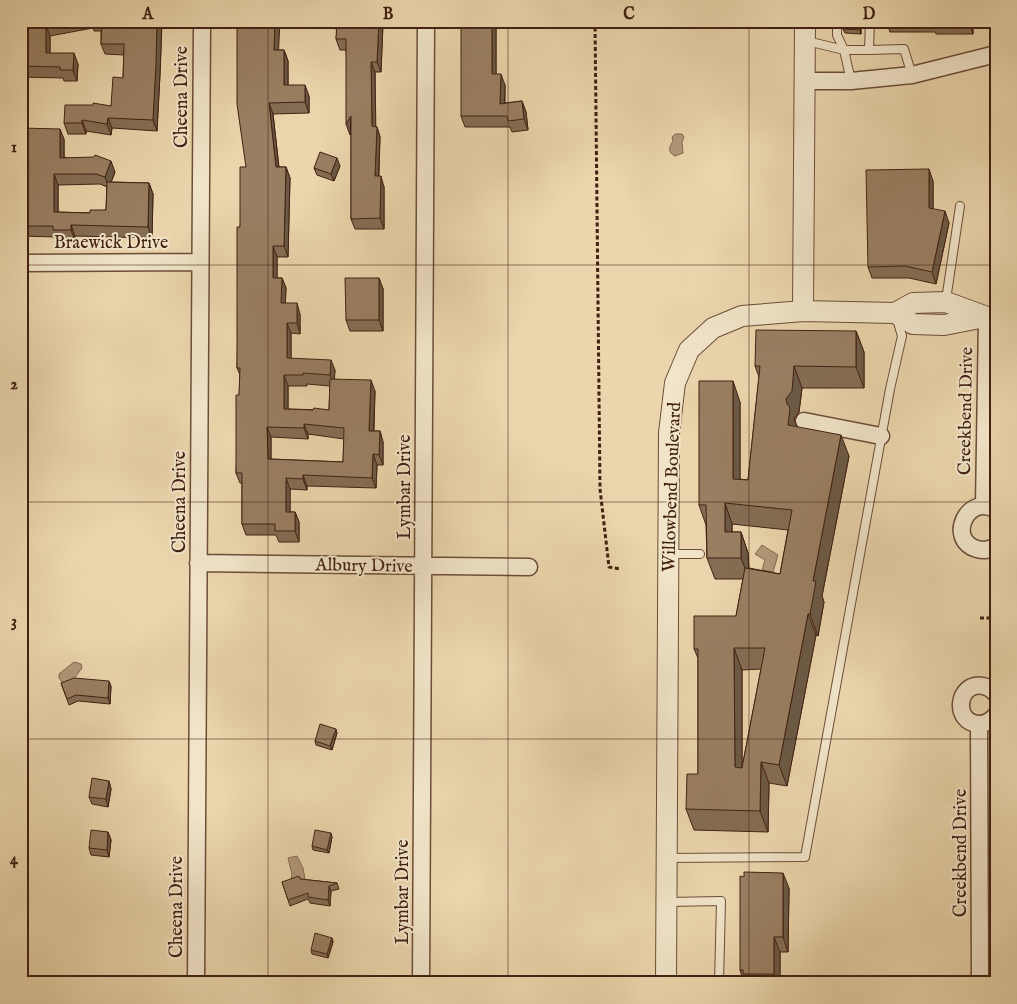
<svg xmlns="http://www.w3.org/2000/svg" width="1017" height="1004" viewBox="0 0 1017 1004" font-family="'IM FELL English',serif">
<rect width="100%" height="100%" fill="#ead5ac"/>
<filter id="stains"><feTurbulence type="fractalNoise" baseFrequency=".004" numOctaves="4"/><feColorMatrix values="0 0 0 0 .2 0 0 0 0 .09 0 0 0 0 .02 0 0 0 .5 -.17"/></filter>
<radialGradient id="worn" r=".72"><stop offset=".6" stop-color="#630" stop-opacity="0"/><stop offset="1" stop-color="#630" stop-opacity=".3"/></radialGradient>
<!-- water -->
<path fill="#b19878" stroke="#85684f" d="M675,134h7l2,3 -2,5 1,11 -8,3c-8,-4 -6,-9 -2,-15l-1,-4z
M762,545l16,10 -5,17 -11,-2 3,-10 -10,-6z
M74,662l7,2 1,4 -12,16 -8,-2 -3,-4v-4z
M297,856l6,12 2,11 -12,2 -2,-2 1,-5 -4,-16z"/>
<g fill="none" stroke-linecap="round" stroke-linejoin="round">
<!-- service casing -->
<g stroke="#6c4e38" stroke-width="10">
<path id="service" d="M870,21l-1,29 35,-1 8,26
M807,41l37,9 -7,-15v-14
M851,81l-7,-31h25
M946,300l14,-94
M670,554h30
M666,858l139,-1 85,-468 12,-53 -5,-17
M668,902l53,-1 -2,82"/>
</g>
<!-- minor casing -->
<g stroke="#6c4e38" stroke-width="19">
<path id="minor" d="M805,81h46l61,-6 84,-21
M21,263l179,-1
M804,421l77,15
M984,506l3,-189
M996,510c-27,-18 -51,29 -19,39 7,2 13,1 19,-3
M198,563l331,4
M996,694c-3,-4 -7,-7 -13,-8 -26,-5 -31,37 -4,38 7,0 13,-4 17,-9
M979,724l1,259
M196,983l6,-962
M421,983l5,-962"/>
</g>
<!-- tertiary casing -->
<g stroke="#6c4e38" stroke-width="22">
<path id="tertiary" d="M803,311l2,-290
M895,313l18,11 31,1 41,-8
M666,983l3,-550 6,-50 14,-33 24,-22 29,-12 61,-5 92,2 18,-10 33,-1 41,15 9,-1"/>
</g>
<!-- path -->
<path stroke="#422112" stroke-width="3" stroke-dasharray="4 2.5" stroke-linecap="butt" d="M595,21l5,468 9,78 11,2
M980,618h16"/>
<!-- service -->
<use href="#service" stroke="#f1e4c9" stroke-width="8"/>
<!-- minor -->
<use href="#minor" stroke="#f1e4c9" stroke-width="16"/>
<!-- tertiary -->
<use href="#tertiary" stroke="#f1e4c9" stroke-width="20"/>
</g>
<!-- wall -->
<path fill="#846d54" stroke="#422112" fill-rule="evenodd" d="M21,21h141l-2,53 -3,57 -45,-3 -1,7 -25,-4v3h-18l-4,-11 47,-17 12,-28 1,-23 -19,-1 -4,-10v-13h-7l-1,-3 -43,8v17l28,11 -1,17h-13l-1,-3 -42,-1z
M315,21h70v2h-2l-2,49h-6v54l2,1 3,10 -1,39 5,11v42h-29l-4,-10v-85l-5,-84h-6l-4,-11 1,-10 -21,-3z
M496,21v53l9,11v18l17,-2 4,11 2,18 -16,2 -2,-5h-45l-4,-11z
M843,21h18v13l-16,-1 -2,-4z
M886,21h87v13h-37l-1,-2h-45z
M278,50h6l4,11v24l21,11v17l-36,1 6,53h7l4,11 -2,79h-11v21h5l4,10 -1,15 15,11v20l-9,-1v25l44,12 -1,9 41,12 -1,40h6l3,11v23h-6l-1,23 -69,-2v4l-17,-1v23h5l4,10v20h-20l-3,-7h-30l-4,-11v-41h-2l-4,-10 4,-98 -3,-7 3,-141 6,-60zM307,384l23,2 -1,24 -41,-1v-23h19zM308,434l36,5 -1,23 -72,-3v-22l37,2z
M21,128l43,11v18l51,15 -4,10 38,1 4,11 -1,44 -77,-2v5h-18l-1,-4 -35,-1zM100,184l7,3 -1,23 -16,3 -32,-1v-27z
M340,166l-6,15 -17,-6 -3,-7z
M933,181v28l16,14 -13,61 -27,-6h-37l-4,-11z
M379,278l4,11v42h-33l-4,-11z
M856,331l8,21v36h-62l-3,24 -5,7 3,8 52,29 -27,140 2,6 -6,34 -2,-1 -29,151 -18,-3 -1,49 -74,-2 -8,-21 12,-35v-116l-4,-9 42,-33 7,-37h-28l-8,-21 -1,-33 -7,-20 41,-103v77l8,1 11,-103 -4,-11zM732,524l56,6 -8,44 -31,-6 -1,-15 -7,-21h-9zM761,669l-19,99v-98z
M61,683l50,3 -1,18 -32,-3 -9,4z
M337,733l-5,17 -16,-5 -1,-4z
M109,781l2,8 -3,18 -16,-3 -3,-7z
M108,832l3,8 -2,17 -18,-2 -2,-7z
M332,837l-3,16 -16,-3 -1,-4z
M300,879l37,4 2,6 -8,2 -1,15 -20,-3 -2,-4 -18,7 -8,-24z
M789,888l-1,64h-8v31h-36l-4,-13z
M332,938l1,4 -5,16 -16,-4 -1,-4z"/>
<!-- shaded-wall -->
<path fill="#6b5945" stroke="#422112" d="M157,21h5l-2,53 -3,57 -4,-11z
M275,21h5l-2,40 -4,-11z
M379,21h3l1,2 -2,49 -4,-10z
M492,21h4v64l-4,-11z
M860,21h1v13l-1,-4z
M968,21h5v13z
M46,25l4,11v28l-4,-11z
M284,50l4,11v34l-4,-10z
M74,53l4,11 -1,17 -4,-11z
M371,62l4,10 1,65 -4,-11z
M501,74l4,11 -1,30 -4,-11z
M305,85l4,11v17l-4,-11z
M522,101l4,11 2,18 -4,-11z
M269,103l4,11 7,64 -4,-11z
M351,116l-1,19 -4,-11z
M108,118l4,10 -1,7 -4,-11z
M82,120l4,11v3l-4,-11z
M377,127l3,10 -2,50 -3,-11z
M60,129l4,10v29l-4,-10z
M337,158l3,8 -6,15 -3,-7z
M111,161l4,11 -6,16 -4,-11z
M286,167l4,11 -2,79 -4,-11z
M929,169l4,12v38l-4,-11z
M54,174l4,11v38l-4,-11z
M381,176l3,11v42l-4,-11z
M149,183l4,11 -1,44 -4,-11z
M945,211l4,12 -13,61 -4,-12z
M71,225l4,11v5l-4,-11z
M273,246l4,11v31l-4,-10z
M282,278l4,10 -1,26 -4,-11z
M379,278l4,11v42l-4,-11z
M297,303l3,11v20l-3,-11z
M287,323l4,10v36l-4,-11z
M856,331l8,21v36l-8,-21z
M331,360l4,10 -1,16 -4,-11z
M794,366l8,22 -3,24 -5,7 4,10 -10,-4 -2,-26z
M284,375l4,11v34l-4,-11z
M371,380l4,11 -2,51 -4,-11z
M733,381l7,21v98l-7,-21z
M304,424l4,10v5l-4,-11z
M267,427l4,10v32l-3,-10z
M380,431l3,11v23l-4,-10z
M841,435l8,21 -27,140 2,6 -6,34 -8,-22 3,-33z
M373,454l4,11 -1,23 -4,-10z
M303,475l4,11v4l-4,-11z
M286,478l4,11v33l-4,-10z
M725,503l7,21v29l-7,-21z
M295,512l4,10v20l-4,-11z
M741,532l7,21 1,26 -8,-21z
M808,614l8,21 -29,151 -8,-21z
M734,648l8,22v118l-7,-21z
M109,681l2,5 -1,18 -2,-6z
M336,729l1,4 -5,17 -2,-4z
M761,762l8,21 -1,49 -8,-21z
M109,781l2,8 -3,18 -2,-8z
M108,832l3,8 -2,17 -2,-7z
M331,833l1,4 -3,16 -2,-3z
M783,873l6,15 -1,64 -5,-15z
M329,886l2,5 -1,15 -2,-6z
M774,937l6,15v31h-2l-4,-9z
M332,938l1,4 -5,16 -1,-4z"/>
<!-- building -->
<path fill="#997f62" stroke="#422112" fill-rule="evenodd" d="M21,21h47l-22,4v28h28l-1,17h-13v-3l-39,-1z
M102,21h55l-1,43 -3,56 -45,-2 -1,6 -25,-4v3h-18l1,-18h28v-2l18,3 2,-29 10,1 1,-34h-23z
M237,21h38l-1,29h10v35h21v17l-36,1 7,64h10l-2,79h-11v32h9l-1,25h16v20h-10v35l44,2 -1,15 -27,-2v2h-19v34l29,1 1,-2 15,2 1,-31 41,1 -2,51h11l-1,24 -6,-1 -1,24 -69,-3v4l-17,-1v34h9v19h-20v-7h-33v-51h-6v-78h3l1,-27h-3v-141h3v-60h6l-9,-63zM304,424l40,4 -1,34 -75,-3 -1,-32 37,1z
M337,21h42l-2,41h-6l1,64 5,1 -2,49h6l-1,42 -29,1v-103l-5,8v-85h-10z
M461,21h31v53h9l-1,30 22,-3 2,18 -16,2 -1,-5h-46z
M843,21h17v9l-17,-1z
M21,128l39,1v29l34,-1 1,-2 16,6 -6,16 -9,-3h-42v38l36,1v-3h16l1,-28 42,1 -1,44 -77,-2v5h-18v-4h-32z
M320,152l17,6 -6,16 -17,-6z
M929,169v39l16,3 -13,61 -27,-6 -37,1 -2,-97z
M345,278h34v42h-33z
M756,330l100,1v36l-62,-1 -2,25 -6,8 1,5 3,4 -2,17 53,10 -28,146h3l-6,33h-2l-29,151 -18,-3 -1,49 -74,-2 1,-35h11v-125h-4v-33h42l9,-48 35,6 12,-64 -67,-7v29h16v26h-34l-1,-53h-7v-124h34v98l15,1 12,-114h-5zM734,648h31l-23,120 -7,-1z
M74,678l35,3 -1,17 -32,-3 -9,4 -6,-16z
M320,724l16,5 -6,17 -15,-5z
M92,778l17,3 -3,18 -17,-2z
M91,830l17,2 -1,18 -18,-2z
M315,830l16,3 -4,17 -15,-4z
M744,872l39,1v64h-9v37h-31v-4h-3v-94l4,1z
M299,876l1,3 37,4 -8,3 -1,14 -20,-3v-4l-20,7 -6,-18z
M315,933l17,5 -5,16 -16,-4z
M315,979l16,4h-17z"/>
<!-- grid -->
<path fill="none" stroke="#422112" stroke-width="1" stroke-opacity="0.55" d="M268,21v962M508,21v962M749,21v962M21,265h975M21,502h975M21,739h975"/>
<g text-anchor="middle" stroke-width="4" stroke-linejoin="round" paint-order="stroke">
<!-- street labels -->
<g font-size="18" fill="#422112" stroke="#f1e4c9">
<text transform="translate(181 97) rotate(-90)" y="6">Cheena Drive</text>
<text x="111" y="248">Braewick Drive</text>
<text transform="translate(965 411) rotate(-89)" y="6">Creekbend Drive</text>
<text transform="translate(404 487) rotate(-90)" y="6">Lymbar Drive</text>
<text transform="translate(671 487) rotate(-88)" y="6">Willowbend Boulevard</text>
<text transform="translate(179 502) rotate(-90)" y="6">Cheena Drive</text>
<text transform="translate(364 565) rotate(1)" y="6">Albury Drive</text>
<text transform="translate(960 853) rotate(-90)" y="6">Creekbend Drive</text>
<text transform="translate(402 892) rotate(-90)" y="6">Lymbar Drive</text>
<text transform="translate(176 907) rotate(-90)" y="6">Cheena Drive</text>
</g>
</g>
<!-- margin -->
<rect width="1017" height="1004" fill="none" stroke="#ead5ac" stroke-width="55"/>
<rect x="28" y="28" width="962" height="948" fill="none" stroke="#422112" stroke-width="2"/>
<g font-size="16" text-anchor="middle" font-weight="bold" fill="#422112">
<text x="148" y="19">A</text>
<text x="388" y="19">B</text>
<text x="629" y="19">C</text>
<text x="869" y="19">D</text>
<text x="14" y="152">1</text>
<text x="14" y="389">2</text>
<text x="14" y="626">3</text>
<text x="14" y="864">4</text>
</g>
<rect width="100%" height="100%" filter="url(#stains)"/>
<rect width="100%" height="100%" fill="url(#worn)"/>
</svg>
